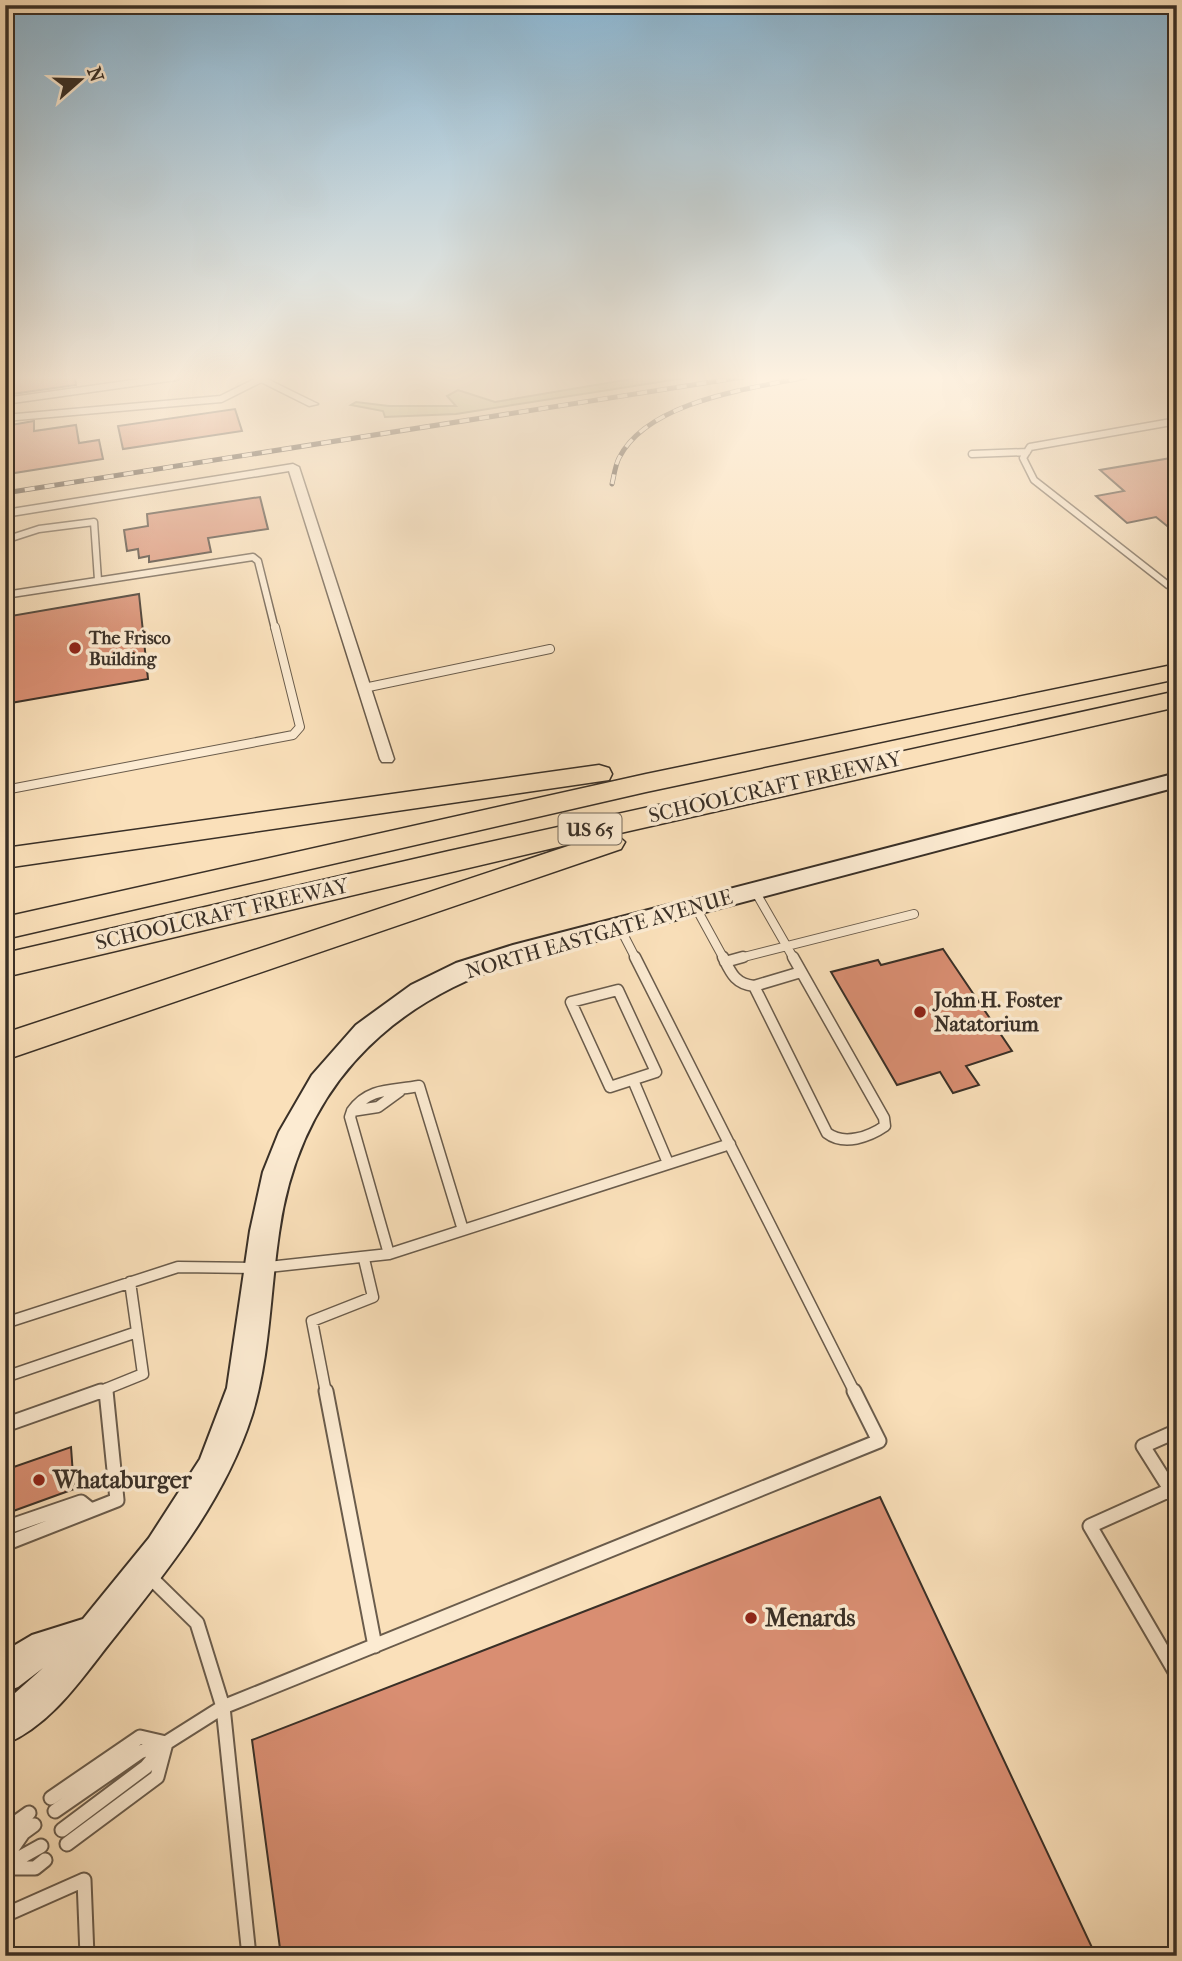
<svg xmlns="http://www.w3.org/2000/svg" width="1182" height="1961" viewBox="0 0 1182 1961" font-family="'IM FELL French Canon',serif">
<rect width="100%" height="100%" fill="#fae0ba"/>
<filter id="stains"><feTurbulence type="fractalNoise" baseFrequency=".00286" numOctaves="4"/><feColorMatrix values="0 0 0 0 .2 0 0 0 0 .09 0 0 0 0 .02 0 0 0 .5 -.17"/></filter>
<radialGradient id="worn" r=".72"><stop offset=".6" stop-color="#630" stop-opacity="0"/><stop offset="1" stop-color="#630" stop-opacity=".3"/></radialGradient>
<!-- green -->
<path fill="#c5c08b" stroke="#807859" stroke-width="2" d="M643,377h48l-235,37 -71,3 -2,-6 -32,-6 5,-3 33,4h67l-9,-10 11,-6 37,12z"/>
<!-- building -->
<path fill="#d98e72" stroke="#3a3027" stroke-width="2" d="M22,377h53l1,8 -71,10v-16z
M235,409l7,22 -119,18 -5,-23z
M34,421v10l42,-6 3,18 20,-3 4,19 -95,15 -3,-48z
M1177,457v77l-21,-17 -29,6 -31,-27 28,-5 -24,-21z
M260,497l8,32 -60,9 3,14 -62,10v-6l-10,2 -1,-9 -11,2 -3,-21 24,-4 -1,-12z
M139,594l9,85 -143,25v-87z
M943,949l69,102 -46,15 13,19 -26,8 -13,-21 -43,13 -66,-113 47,-12 3,5z
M71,1447l3,42 -69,25v-44z
M880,1497l216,459h-815l-29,-216z"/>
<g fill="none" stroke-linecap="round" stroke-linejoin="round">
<!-- lane-far3 casing -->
<g stroke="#6a5c4c" stroke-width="9">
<path id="lane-far3" d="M5,401l171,-24
M5,418l216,-19 40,-20
M1177,421l-147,26 -7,11 11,22 134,105 9,3
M972,454l55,-2
M5,540l34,-11 55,-7 4,58
M5,595l248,-38 5,4 17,68"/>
</g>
<!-- lane-far2 casing -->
<g stroke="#6a5c4c" stroke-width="10">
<path id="lane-far2" d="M364,688l186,-39
M5,790l288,-55 7,-8 -25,-100
M755,891l39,68
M695,906l29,53
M619,926l17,33
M736,959l178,-45"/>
</g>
<!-- lane-far1 casing -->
<g stroke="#6a5c4c" stroke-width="13">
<path id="lane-far1" d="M635,957l220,436
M723,957c8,16 12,27 31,29l73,147c17,13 42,4 58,-7l-1,-8 -91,-161
M725,962l18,-5
M754,986l47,-14
M618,990l38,82 -46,15 -39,-85z
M633,1080l35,83
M352,1111c17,-24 41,-20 67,-25l44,144
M389,1254l-39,-137 2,-6 26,-4 22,-16
M5,1323l173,-56 81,1 130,-14 341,-110
M5,1377l132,-45
M96,1393l10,-4
M106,1393v-4l37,-15 -13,-92
M326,1393l-14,-72 61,-24 -9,-38"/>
</g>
<!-- lane casing -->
<g stroke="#6a5c4c" stroke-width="17">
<path id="lane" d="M326,1391l49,255
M5,1425l96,-34
M1177,1431l-34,15 34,54
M1170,1490l-80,36 87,149
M5,1528l76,-26 10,8
M5,1544l112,-44 -11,-109
M149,1576l48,47 26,84 656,-266 -25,-50
M51,1798l89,-61 26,6 57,-36 26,249
M55,1811l85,-59 25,-9
M62,1830l84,-63 17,-20
M67,1844l90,-67 9,-34
M5,1850l10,-27 14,-10
M5,1859l18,-26 11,-8
M5,1866l36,-20
M5,1868h30l10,-8
M5,1915l79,-35 3,76"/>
</g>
<!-- street casing -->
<g stroke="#6a5c4c" stroke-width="3">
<path id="street" d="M251,377h12l55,27 -9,2z
M293,464l6,3 95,292 -2,3h-10l-2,-3 -91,-288 -284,46v-7z"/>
</g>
<!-- secondary casing -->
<g stroke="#3a3027" stroke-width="4">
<path id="secondary" d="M1177,773v14l-664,176c-131,42 -215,132 -234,270 -9,60 -9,123 -27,182 -27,84 -81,151 -135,219 -32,39 -63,90 -112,110v-42l38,-34 -25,19 -13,5v-41l27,-16 51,-16 66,-81 51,-79 27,-71 23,-157 13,-59 16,-40 33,-57 44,-50 55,-40 45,-22 57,-18z"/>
</g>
<!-- highway casing -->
<g stroke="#3a3027" stroke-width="3">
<path id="highway" d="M1177,664v15l-531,113 -641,147v-22l641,-143z
M1177,691v16l-561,127 9,8 -4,7 -616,211v-27l578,-192 -578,136v-24l444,-102z
M599,765l10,3 3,6 -3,6 -604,88v-20z"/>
</g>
<!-- lane-far3 -->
<use href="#lane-far3" stroke="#fcebd2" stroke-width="6"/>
<!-- lane-far2 -->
<use href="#lane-far2" stroke="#fcebd2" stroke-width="8"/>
<!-- lane-far1 -->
<use href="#lane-far1" stroke="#fcebd2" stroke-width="10"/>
<!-- lane -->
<use href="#lane" stroke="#fcebd2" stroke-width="13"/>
<!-- street -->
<use href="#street" fill="#fcebd2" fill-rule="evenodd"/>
<!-- secondary -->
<use href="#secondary" fill="#fcebd2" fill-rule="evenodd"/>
<!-- highway -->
<use href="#highway" fill="#fae0ba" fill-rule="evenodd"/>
<!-- rail casing -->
<g stroke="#3a3027" stroke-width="5">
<path id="rail" d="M612,484c2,-8 3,-18 7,-26 29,-57 130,-69 187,-81
M5,493l738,-116"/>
</g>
<!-- rail -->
<use href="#rail" stroke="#fcebd2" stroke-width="3.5" stroke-dasharray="10" stroke-linecap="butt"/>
</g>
<!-- sky -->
<linearGradient id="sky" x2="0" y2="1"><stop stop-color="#8bb7d4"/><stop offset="0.58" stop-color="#fdf1e0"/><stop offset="1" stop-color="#fdf1e0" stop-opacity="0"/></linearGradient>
<rect width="1182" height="651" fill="url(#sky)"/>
<!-- markers -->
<g fill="#8f2418" stroke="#fcebd2" stroke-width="2.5">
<circle cx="75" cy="648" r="7"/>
<circle cx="920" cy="1012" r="7"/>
<circle cx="39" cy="1480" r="7"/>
<circle cx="751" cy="1618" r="7"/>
</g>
<g text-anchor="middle" stroke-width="7" stroke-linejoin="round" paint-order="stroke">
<!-- far-poi labels -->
<g font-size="18" font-weight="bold" fill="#3a3027" stroke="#fcebd2" text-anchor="start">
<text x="89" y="644">The Frisco<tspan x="89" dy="21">Building</tspan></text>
</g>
<!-- shield labels -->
<rect fill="#fcebd2" stroke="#74685a" stroke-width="2" x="558.5" y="813.5" width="63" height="31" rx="5"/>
<g font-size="19" font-weight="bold" fill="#3a3027">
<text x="590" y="836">US 65</text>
</g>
<!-- street labels -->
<g font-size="21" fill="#3a3027" stroke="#fcebd2">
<text transform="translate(775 787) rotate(-13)" y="7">SCHOOLCRAFT FREEWAY</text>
<text transform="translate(222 914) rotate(-13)" y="7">SCHOOLCRAFT FREEWAY</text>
<text transform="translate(599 934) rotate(-16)" y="7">NORTH EASTGATE AVENUE</text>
</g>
<!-- poi labels -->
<g font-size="21" font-weight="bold" fill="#3a3027" stroke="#fcebd2" text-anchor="start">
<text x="934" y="1007">John H. Foster<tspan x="934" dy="24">Natatorium</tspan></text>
</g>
<!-- near-poi labels -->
<g font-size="24" font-weight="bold" fill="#3a3027" stroke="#fcebd2" text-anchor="start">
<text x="53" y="1488">Whataburger</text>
<text x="765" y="1626">Menards</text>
</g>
</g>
<!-- margin -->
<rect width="1182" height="1961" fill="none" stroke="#fae0ba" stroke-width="28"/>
<rect x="7" y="7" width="1168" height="1947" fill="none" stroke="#3a3027" stroke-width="3.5"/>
<rect x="14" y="14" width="1154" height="1933" fill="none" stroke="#3a3027" stroke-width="2"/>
<!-- north arrow -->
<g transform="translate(80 80) rotate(70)" stroke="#fcebd2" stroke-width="5" paint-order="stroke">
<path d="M0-5L12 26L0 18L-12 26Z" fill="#3a3027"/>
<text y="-10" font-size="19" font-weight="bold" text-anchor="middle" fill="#3a3027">N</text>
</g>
<rect width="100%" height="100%" filter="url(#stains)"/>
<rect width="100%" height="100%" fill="url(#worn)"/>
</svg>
